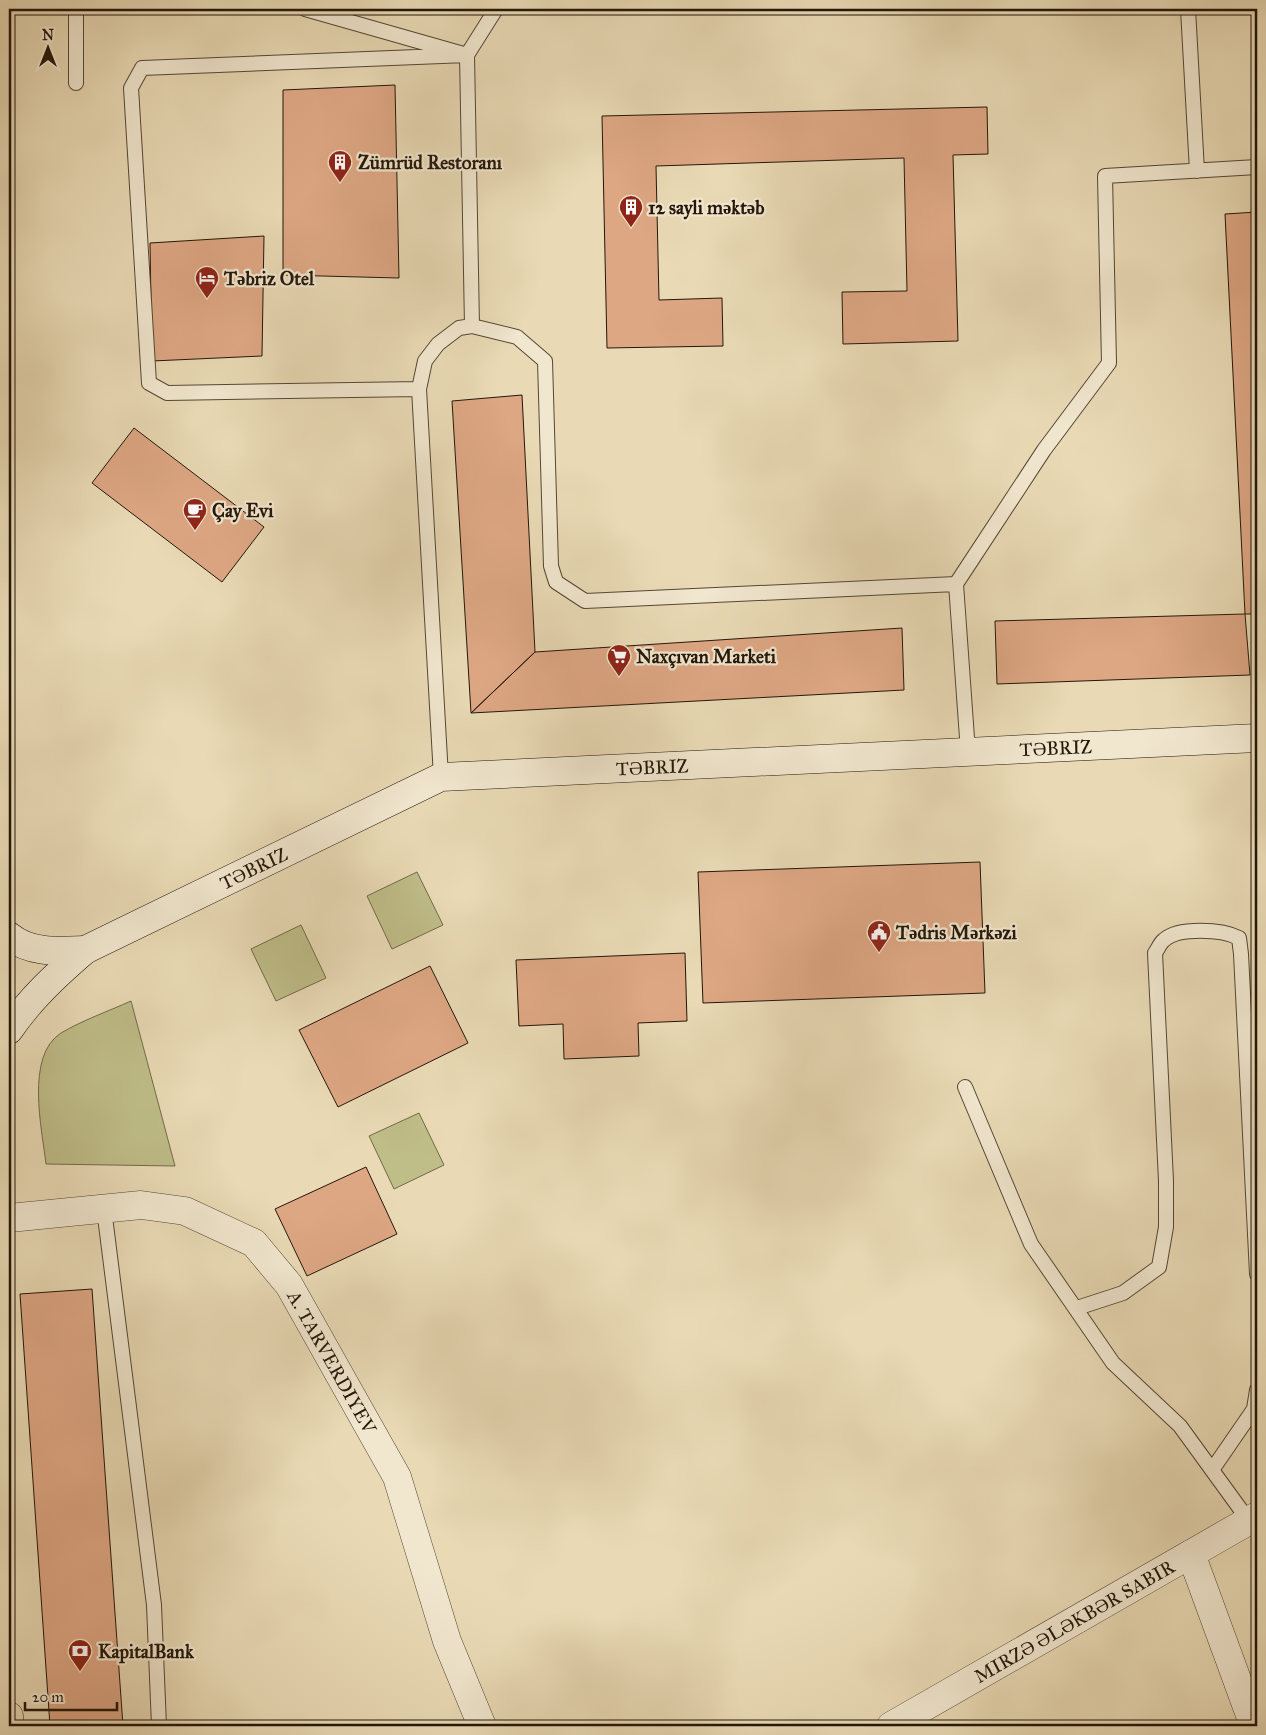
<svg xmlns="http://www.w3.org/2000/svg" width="1266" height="1735" viewBox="0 0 1266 1735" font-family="'IM FELL Great Primer',serif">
<rect width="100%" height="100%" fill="#e9dab5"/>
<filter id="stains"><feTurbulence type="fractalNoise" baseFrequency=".004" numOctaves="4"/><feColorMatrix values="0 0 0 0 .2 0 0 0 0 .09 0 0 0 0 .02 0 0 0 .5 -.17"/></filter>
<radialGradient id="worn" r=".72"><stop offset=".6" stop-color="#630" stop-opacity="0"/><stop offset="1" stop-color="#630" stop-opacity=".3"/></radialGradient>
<!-- green -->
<path fill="#bfbd88" stroke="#716a49" d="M417,872l26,53 -51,24 -25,-53z
M301,925l25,53 -50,23 -25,-52z
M131,1001l44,165 -129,-2c-4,-35 -21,-108 15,-131 22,-13 48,-22 70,-32z
M419,1113l25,52 -50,24 -25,-53z"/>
<!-- building -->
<path fill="#dea784" stroke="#23160a" d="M395,85l4,193 -116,-3v-185z
M987,107l1,47 -35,1 5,186 -115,3 -1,-52 65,-1 -3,-133 -248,8 3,134 63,-2 1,48 -116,2 -5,-232z
M1257,212v402h-12l-20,-400z
M264,236l-2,120 -110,5 -2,-118z
M522,395l13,257 -64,61 -19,-312z
M134,428l130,99 -42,55 -130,-99z
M1245,614l5,61 -253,9 -2,-63z
M902,628l2,62 -433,23 64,-61z
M980,862l5,131 -282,10 -5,-131z
M685,953l2,68 -49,2 1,33 -75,3 -1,-35 -44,2 -3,-66z
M430,966l38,77 -130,64 -39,-77z
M366,1167l31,67 -90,42 -32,-67z
M92,1289l31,437h-73l-30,-432z"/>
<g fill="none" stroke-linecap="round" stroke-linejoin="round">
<!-- service casing -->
<g stroke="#544735" stroke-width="16">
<path id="service" d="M305,9l162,46 29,-46
M1188,9l9,162
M76,83v-74
M419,389l6,-28 13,-17 21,-16 13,-2 45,11 28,24 6,205 5,16 29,19 371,-17
M968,752l-12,-168 88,-134 65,-87 -4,-187 152,-9
M441,777l-22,-388 -252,4 -18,-10 -18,-295 11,-20 325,-13 5,271
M965,1087l66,157 82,119 67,63 69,95
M104,1209l50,396 5,121
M1077,1308l46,-15 36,-26 7,-40v-46l-11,-228c3,-4 5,-10 9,-13 14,-13 58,-11 75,-2l2,16 16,320
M1212,1470l42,-61 3,-19"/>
</g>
<!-- minor casing -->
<g stroke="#544735" stroke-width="29">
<g id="minor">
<path id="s1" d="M9,1218l132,-13 44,6 69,32 35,42 108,192 50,164 35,85"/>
<path d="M1191,1554l63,172"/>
</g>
</g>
<!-- tertiary casing -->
<g stroke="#544735" stroke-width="29">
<g id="tertiary">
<path id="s2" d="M891,1726l366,-210"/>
</g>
</g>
<!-- secondary casing -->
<g stroke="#23160a" stroke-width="29">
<g id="secondary">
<path d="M9,936c22,18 50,15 76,14"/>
<path id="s3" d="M9,1030c21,-31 47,-55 76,-80l356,-173 816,-39"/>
</g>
</g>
<!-- trunk casing -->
<g stroke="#23160a" stroke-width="29">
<path id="trunk" d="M9,1716v10"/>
</g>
<!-- service -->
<use href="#service" stroke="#f1e7cf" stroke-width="14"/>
<!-- minor -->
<use href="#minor" stroke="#f1e7cf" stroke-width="28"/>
<!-- tertiary -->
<use href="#tertiary" stroke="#f1e7cf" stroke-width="28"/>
<!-- secondary -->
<use href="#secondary" stroke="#f1e7cf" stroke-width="28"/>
<!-- trunk -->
<use href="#trunk" stroke="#e9dab5" stroke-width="28"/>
</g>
<!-- icons -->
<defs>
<g id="building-pin" transform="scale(1.25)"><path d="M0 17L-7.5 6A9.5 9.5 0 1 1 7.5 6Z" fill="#8f2418" stroke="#f1e7cf"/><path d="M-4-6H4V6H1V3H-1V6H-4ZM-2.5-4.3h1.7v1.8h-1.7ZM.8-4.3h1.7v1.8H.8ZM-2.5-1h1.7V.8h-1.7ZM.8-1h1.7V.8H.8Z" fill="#fff"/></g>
<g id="hotel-pin" transform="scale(1.25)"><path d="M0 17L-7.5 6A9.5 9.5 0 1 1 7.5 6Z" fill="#8f2418" stroke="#f1e7cf"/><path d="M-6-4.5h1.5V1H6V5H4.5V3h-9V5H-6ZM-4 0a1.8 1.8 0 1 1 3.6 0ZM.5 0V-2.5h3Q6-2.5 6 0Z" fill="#fff"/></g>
<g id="cafe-pin" transform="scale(1.25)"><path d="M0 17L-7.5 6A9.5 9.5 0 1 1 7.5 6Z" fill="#8f2418" stroke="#f1e7cf"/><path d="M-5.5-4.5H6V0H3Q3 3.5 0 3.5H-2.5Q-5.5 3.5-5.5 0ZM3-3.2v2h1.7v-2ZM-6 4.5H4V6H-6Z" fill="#fff"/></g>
<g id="supermarket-pin" transform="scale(1.25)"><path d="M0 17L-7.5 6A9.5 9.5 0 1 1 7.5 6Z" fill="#8f2418" stroke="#f1e7cf"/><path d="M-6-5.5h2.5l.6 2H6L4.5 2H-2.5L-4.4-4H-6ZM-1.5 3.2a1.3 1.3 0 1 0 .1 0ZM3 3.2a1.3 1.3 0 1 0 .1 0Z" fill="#fff"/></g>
<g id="civic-pin" transform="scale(1.25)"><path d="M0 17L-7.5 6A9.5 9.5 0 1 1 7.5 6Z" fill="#8f2418" stroke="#f1e7cf"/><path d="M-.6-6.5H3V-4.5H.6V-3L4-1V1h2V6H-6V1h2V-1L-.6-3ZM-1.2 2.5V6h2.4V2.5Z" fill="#fff"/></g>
<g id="bank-pin" transform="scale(1.25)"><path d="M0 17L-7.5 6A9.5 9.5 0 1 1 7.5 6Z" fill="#8f2418" stroke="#f1e7cf"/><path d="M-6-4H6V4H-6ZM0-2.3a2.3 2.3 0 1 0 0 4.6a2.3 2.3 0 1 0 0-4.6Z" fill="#fff"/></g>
</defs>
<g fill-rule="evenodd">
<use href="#building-pin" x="340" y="162"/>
<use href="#building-pin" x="631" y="207"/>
<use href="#hotel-pin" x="207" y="278"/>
<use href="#cafe-pin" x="195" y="510"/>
<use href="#supermarket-pin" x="619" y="656"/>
<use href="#civic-pin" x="879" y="932"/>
<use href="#bank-pin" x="80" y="1651"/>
</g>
<g text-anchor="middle" stroke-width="4.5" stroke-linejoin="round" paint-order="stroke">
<!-- poi labels -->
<g font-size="19" font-weight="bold" fill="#23160a" stroke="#f1e7cf" text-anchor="start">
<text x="358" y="169">Zümrüd Restoranı</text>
<text x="648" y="214">12 sayli məktəb</text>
<text x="224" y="285">Təbriz Otel</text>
<text x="212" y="517">Çay Evi</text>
<text x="636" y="663">Naxçıvan Marketi</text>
<text x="896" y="939">Tədris Mərkəzi</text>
<text x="98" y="1658">KapitalBank</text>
</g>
<!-- street labels -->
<g font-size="19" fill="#23160a" stroke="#f1e7cf">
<text dy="7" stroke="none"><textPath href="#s3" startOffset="1122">TƏBRIZ</textPath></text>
<text dy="7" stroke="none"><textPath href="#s3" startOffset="718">TƏBRIZ</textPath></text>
<text dy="7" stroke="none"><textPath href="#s3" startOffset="298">TƏBRIZ</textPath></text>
<text dy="7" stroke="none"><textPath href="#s1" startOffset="396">A. TARVERDIYEV</textPath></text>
<text dy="7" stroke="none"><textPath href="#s2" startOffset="211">MIRZƏ ƏLƏKBƏR SABIR</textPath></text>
</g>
</g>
<!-- margin -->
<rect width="1266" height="1735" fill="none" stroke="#e9dab5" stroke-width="30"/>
<rect x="10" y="10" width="1246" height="1715" fill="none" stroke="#23160a" stroke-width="2.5"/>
<rect x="15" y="15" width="1236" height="1705" fill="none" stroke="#23160a"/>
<!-- north arrow -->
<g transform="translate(48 48)" stroke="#f1e7cf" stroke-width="4" paint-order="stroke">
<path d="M0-4L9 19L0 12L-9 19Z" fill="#23160a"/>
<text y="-8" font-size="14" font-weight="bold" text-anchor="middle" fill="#23160a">N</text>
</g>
<!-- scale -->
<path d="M25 1702v8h92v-8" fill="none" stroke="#23160a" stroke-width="2.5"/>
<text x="32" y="1702" font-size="15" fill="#23160a" stroke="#f1e7cf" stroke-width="4" paint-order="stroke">20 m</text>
<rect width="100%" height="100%" filter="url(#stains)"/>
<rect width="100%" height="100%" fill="url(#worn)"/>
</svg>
